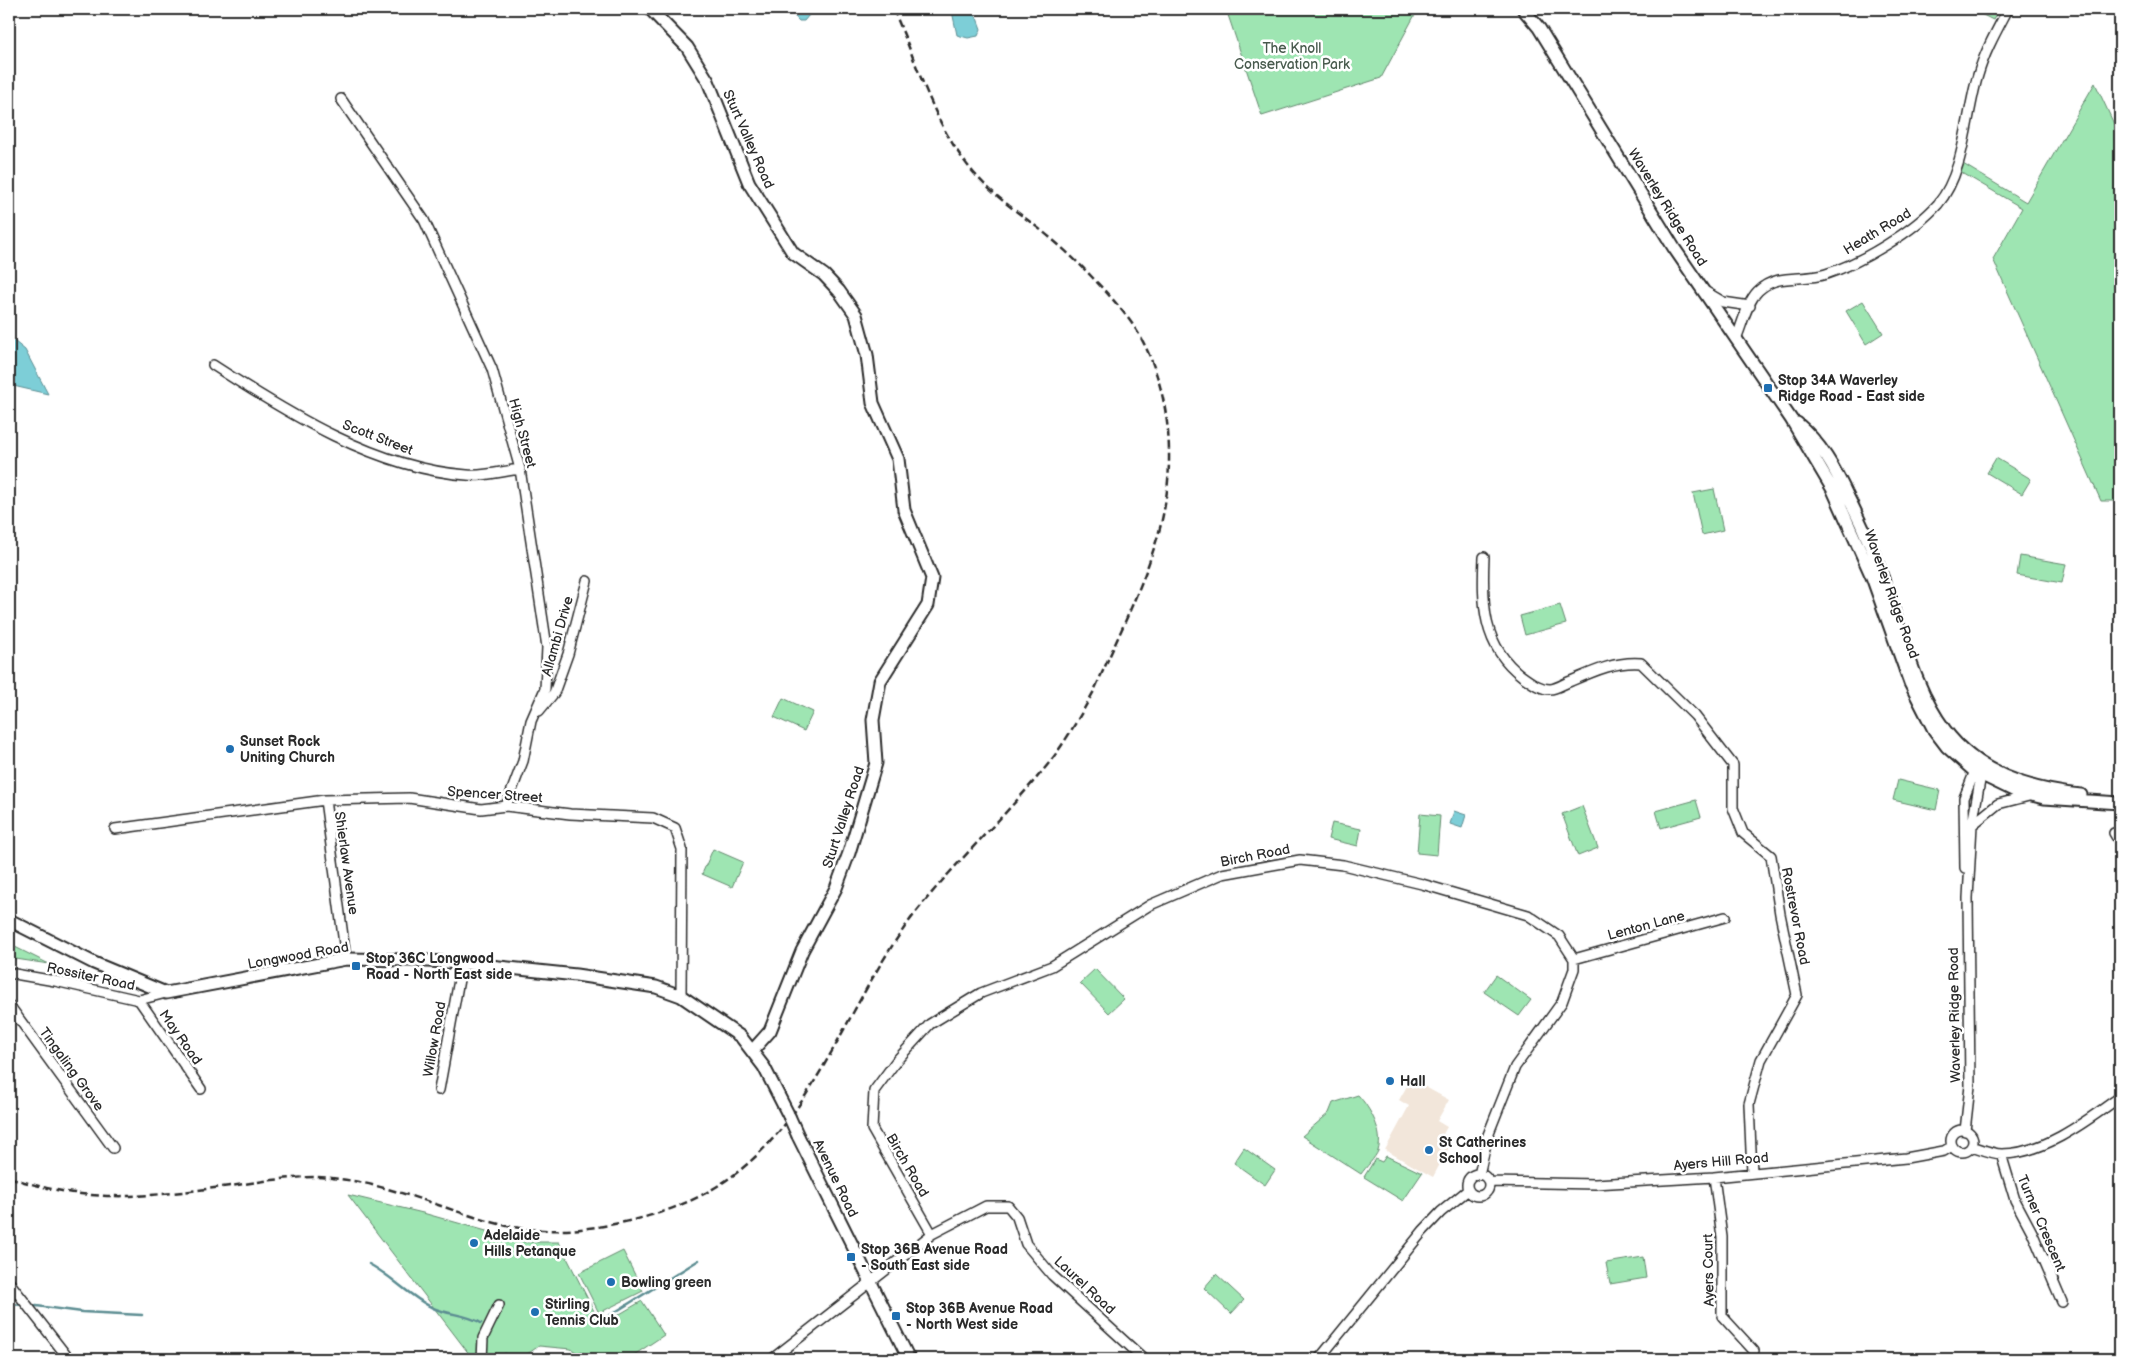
<svg xmlns="http://www.w3.org/2000/svg" width="2129" height="1368" viewBox="0 0 2129 1368" font-family="'Balsamiq Sans',sans-serif">
<rect width="100%" height="100%" fill="#fff"/>
<filter id="ink" filterUnits="userSpaceOnUse"><feTurbulence type="fractalNoise" baseFrequency=".02" numOctaves="2"/><feDisplacementMap in="SourceGraphic" scale="10" xChannelSelector="R" yChannelSelector="G"/><feConvolveMatrix kernelMatrix="1 2 1 2 8 2 1 2 1" color-interpolation-filters="sRGB"/></filter>
<g filter="url(#ink)">
<!-- built -->
<path fill="#f2e6da" d="M1411,1079l38,21 -12,21 10,6 -4,7 10,6 -20,37 -48,-27 24,-44 -10,-6z"/>
<!-- green -->
<path fill="#9ee5b2" stroke="#64886e" d="M1226,9h192l-37,69 -119,38z
M1971,9h28l-6,11z
M2095,83l25,54v364h-19l-108,-242 29,-51 -63,-37 4,-7 63,38z
M1863,301l20,32 -17,11 -20,-33z
M1996,458l35,21 -9,15 -35,-21z
M1714,489l9,41 -21,5 -9,-42z
M2020,556l46,8 -4,19 -45,-8z
M1560,605l6,19 -41,11 -5,-19z
M783,698l30,14 -9,19 -30,-14z
M1898,780l42,10 -4,20 -43,-10z
M1696,800l5,17 -40,11 -5,-17z
M1582,806l16,42 -20,8 -16,-42z
M1420,814l20,2 -3,39 -20,-2z
M1332,823l29,6 -3,17 -30,-7z
M713,849l30,13 -11,25 -30,-13z
M9,944l40,20 -40,-6z
M1095,969l29,30 -15,14 -29,-30z
M1496,975l35,25 -12,16 -35,-24z
M1358,1095c12,13 26,37 20,56 -3,7 -12,16 -17,23l-59,-38 27,-23 4,-10z
M1244,1148l31,22 -10,15 -31,-22z
M1386,1156l36,17 -19,28 -39,-24 11,-18 7,3z
M348,1195l75,18 102,29h34l42,83 41,-24 22,34 -36,24h-41l-5,-8 -4,2 -7,-4 -32,-3 -19,13h-47z
M623,1251l20,40 -44,22 -20,-40z
M1643,1257l3,21 -36,6 -4,-21z
M1216,1274l28,26 -13,14 -27,-26z"/>
<!-- water -->
<path fill="#7dced7" stroke="#5c8d92" d="M788,9h19l2,6 -5,6h-5z
M954,9h15l8,9 4,11 -3,7 -10,2 -11,-3 -5,-24z
M9,337l16,13 23,44 -39,-9z
M1454,811l12,4 -4,13 -12,-4z"/>
<g fill="none" stroke-linecap="round" stroke-linejoin="round">
<!-- stream -->
<path stroke="#5c8d92" stroke-width="2.5" d="M369,1264c23,12 41,33 64,44 16,7 33,6 48,15
M9,1304l15,1
M29,1305l53,7 60,3
M604,1319l95,-59
M504,1359l1,-5"/>
<!-- street casing -->
<g stroke="#2b2b2b" stroke-width="12">
<path id="street" d="M341,99l83,121 68,149 28,100 27,178 -2,42 -14,32 -8,40 -17,45
M1706,292l17,10 27,4
M1736,339c6,-14 11,-37 22,-48 20,-19 44,-9 68,-17 35,-11 88,-43 112,-70 27,-32 28,-90 40,-129 7,-24 19,-45 30,-66
M213,365c74,48 164,104 254,110 16,2 36,-4 53,-6
M1484,557c-2,46 -2,89 38,119 9,6 17,13 28,13 6,0 15,-6 21,-8 23,-10 45,-20 70,-18l54,53 38,49v43l10,25 28,23 9,58 17,81 -36,65 -12,44 3,69
M539,711l15,-18 14,-39 19,-73
M325,800l21,159
M1972,825l10,-55
M115,829l210,-29 84,-2 72,11 25,-3 64,8 83,4 22,10 7,21 -1,147
M2114,833l6,10
M1965,868l-1,-70 13,-32
M1574,959l151,-42
M9,973l46,8 84,19 27,-7
M139,1000l62,89
M9,1005l104,143
M439,1090l23,-127
M1951 1141a11 11 0 1 1 22 0a11 11 0 1 1-22 0Z
M1965,1131l5,-45 -2,-188 4,-73 26,-21 31,-8
M1972,1146c9,3 21,8 30,8 42,0 86,-34 118,-57
M2001,1154l14,46 17,32 30,70
M1467 1185a11 11 0 1 1 22 0a11 11 0 1 1-22 0Z
M1714,1177l8,60v79l32,35
M1489,1182l106,2 119,-7 192,-19 38,-7 8,-5
M932,1234l-60,-105 2,-38 23,-31 33,-36 51,-31 71,-27 98,-61 72,-31 78,-14 43,5 79,19 106,31 31,21 15,23v10l-12,33 -47,65 -27,68 -9,40
M9,1282l60,77
M482,1359l1,-21 16,-33
M772,1359l160,-125 54,-28h22l9,11 9,27 26,31 92,84
M1319,1359l104,-128 18,-19 27,-22"/>
</g>
<!-- secondary casing -->
<g stroke="#2b2b2b" stroke-width="15">
<path id="secondary" d="M650,9l37,38 21,34 41,102 44,70 31,22 15,16 17,24 11,40 6,48 25,56 6,51 28,68 -4,27 -48,76 -7,39 3,43 -27,90 -13,35 -34,63 -32,80 -17,19
M1523,9l16,19 135,220 117,171 42,71 39,87 38,106 24,47 13,17 27,24 41,20 29,7 76,5
M1797,423c24,20 38,46 51,74 18,35 32,71 44,109 14,42 26,88 53,124 32,43 86,60 136,65
M9,920l85,43 72,30 180,-34 64,1 52,3 114,12 80,12 25,9 60,41 23,30 25,49
M798,1136l111,223"/>
</g>
<!-- street -->
<use href="#street" stroke="#fff" stroke-width="9"/>
<!-- secondary -->
<use href="#secondary" stroke="#fff" stroke-width="11"/>
<!-- rail -->
<path stroke="#2b2b2b" stroke-width="2.5" stroke-dasharray="8 4" stroke-linecap="butt" d="M9,1177c82,28 137,20 221,9 28,-4 57,-9 86,-9 67,2 128,34 191,49 43,8 84,4 126,-6 174,-40 190,-187 283,-308 41,-52 91,-97 133,-149 17,-22 31,-47 45,-72 21,-48 45,-96 61,-146 22,-67 19,-147 -15,-209 -13,-22 -31,-41 -48,-59 -18,-19 -38,-37 -59,-53 -21,-16 -42,-31 -60,-52 -40,-47 -55,-108 -80,-163"/>
<!-- secondary-bridge casing -->
<g stroke="#2b2b2b" stroke-width="15" stroke-linecap="butt">
<path id="secondary-bridge" d="M789,1116l9,20"/>
</g>
<!-- secondary-bridge -->
<use href="#secondary-bridge" stroke="#fff" stroke-width="11"/>
</g>
</g>
<!-- markers -->
<g fill="#1f6fb2" stroke="#fff" stroke-width="2">
<rect x="1763" y="383" width="10" height="10" rx="2.5"/>
<circle cx="230" cy="749" r="5"/>
<rect x="351" y="961" width="10" height="10" rx="2.5"/>
<circle cx="1390" cy="1081" r="5"/>
<circle cx="1429" cy="1150" r="5"/>
<circle cx="474" cy="1243" r="5"/>
<rect x="846" y="1252" width="10" height="10" rx="2.5"/>
<circle cx="611" cy="1282" r="5"/>
<circle cx="535" cy="1312" r="5"/>
<rect x="891" y="1311" width="10" height="10" rx="2.5"/>
</g>
<g text-anchor="middle" stroke-width="5" stroke-linejoin="round" paint-order="stroke">
<!-- park labels -->
<g font-size="14" fill="#485a4d" stroke="#fff">
<text x="1292" y="53">The Knoll<tspan x="1292" dy="16">Conservation Park</tspan></text>
</g>
<!-- street labels -->
<g font-size="14" fill="#2b2b2b" stroke="#fff">
<text transform="translate(749 139) rotate(66)" y="5">Sturt Valley Road</text>
<text transform="translate(1668 207) rotate(58)" y="5">Waverley Ridge Road</text>
<text transform="translate(1877 231) rotate(-31)" y="5">Heath Road</text>
<text transform="translate(523 433) rotate(75)" y="5">High Street</text>
<text transform="translate(378 437) rotate(21)" y="5">Scott Street</text>
<text transform="translate(1892 594) rotate(70)" y="5">Waverley Ridge Road</text>
<text transform="translate(557 636) rotate(-74)" y="5">Allambi Drive</text>
<text transform="translate(495 794) rotate(4)" y="5">Spencer Street</text>
<text transform="translate(843 817) rotate(-72)" y="5">Sturt Valley Road</text>
<text transform="translate(1255 855) rotate(-11)" y="5">Birch Road</text>
<text transform="translate(347 863) rotate(82)" y="5">Shierlaw Avenue</text>
<text transform="translate(1796 916) rotate(79)" y="5">Rostrevor Road</text>
<text transform="translate(1646 925) rotate(-15)" y="5">Lenton Lane</text>
<text transform="translate(298 955) rotate(-10)" y="5">Longwood Road</text>
<text transform="translate(91 976) rotate(12)" y="5">Rossiter Road</text>
<text transform="translate(1954 1015) rotate(-91)" y="5">Waverley Ridge Road</text>
<text transform="translate(181 1037) rotate(55)" y="5">May Road</text>
<text transform="translate(434 1039) rotate(-80)" y="5">Willow Road</text>
<text transform="translate(72 1069) rotate(54)" y="5">Tingaling Grove</text>
<text transform="translate(1721 1161) rotate(-5)" y="5">Ayers Hill Road</text>
<text transform="translate(908 1165) rotate(60)" y="5">Birch Road</text>
<text transform="translate(836 1178) rotate(64)" y="5">Avenue Road</text>
<text transform="translate(2042 1223) rotate(67)" y="5">Turner Crescent</text>
<text transform="translate(1708 1270) rotate(-91)" y="5">Ayers Court</text>
<text transform="translate(1085 1285) rotate(43)" y="5">Laurel Road</text>
</g>
<!-- poi labels -->
<g font-size="14" font-weight="bold" fill="#2b2b2b" stroke="#fff" text-anchor="start">
<text x="1778" y="385">Stop 34A Waverley<tspan x="1778" dy="16">Ridge Road - East side</tspan></text>
<text x="240" y="746">Sunset Rock<tspan x="240" dy="16">Uniting Church</tspan></text>
<text x="366" y="963">Stop 36C Longwood<tspan x="366" dy="16">Road - North East side</tspan></text>
<text x="1400" y="1086">Hall</text>
<text x="1439" y="1147">St Catherines<tspan x="1439" dy="16">School</tspan></text>
<text x="484" y="1240">Adelaide<tspan x="484" dy="16">Hills Petanque</tspan></text>
<text x="861" y="1254">Stop 36B Avenue Road<tspan x="861" dy="16">- South East side</tspan></text>
<text x="621" y="1287">Bowling green</text>
<text x="545" y="1309">Stirling<tspan x="545" dy="16">Tennis Club</tspan></text>
<text x="906" y="1313">Stop 36B Avenue Road<tspan x="906" dy="16">- North West side</tspan></text>
</g>
</g>
<!-- margin -->
<rect width="2129" height="1368" fill="none" stroke="#fff" stroke-width="30"/>
<rect x="15" y="15" width="2099" height="1338" fill="none" stroke="#2b2b2b" stroke-width="2" filter="url(#ink)"/>
</svg>
